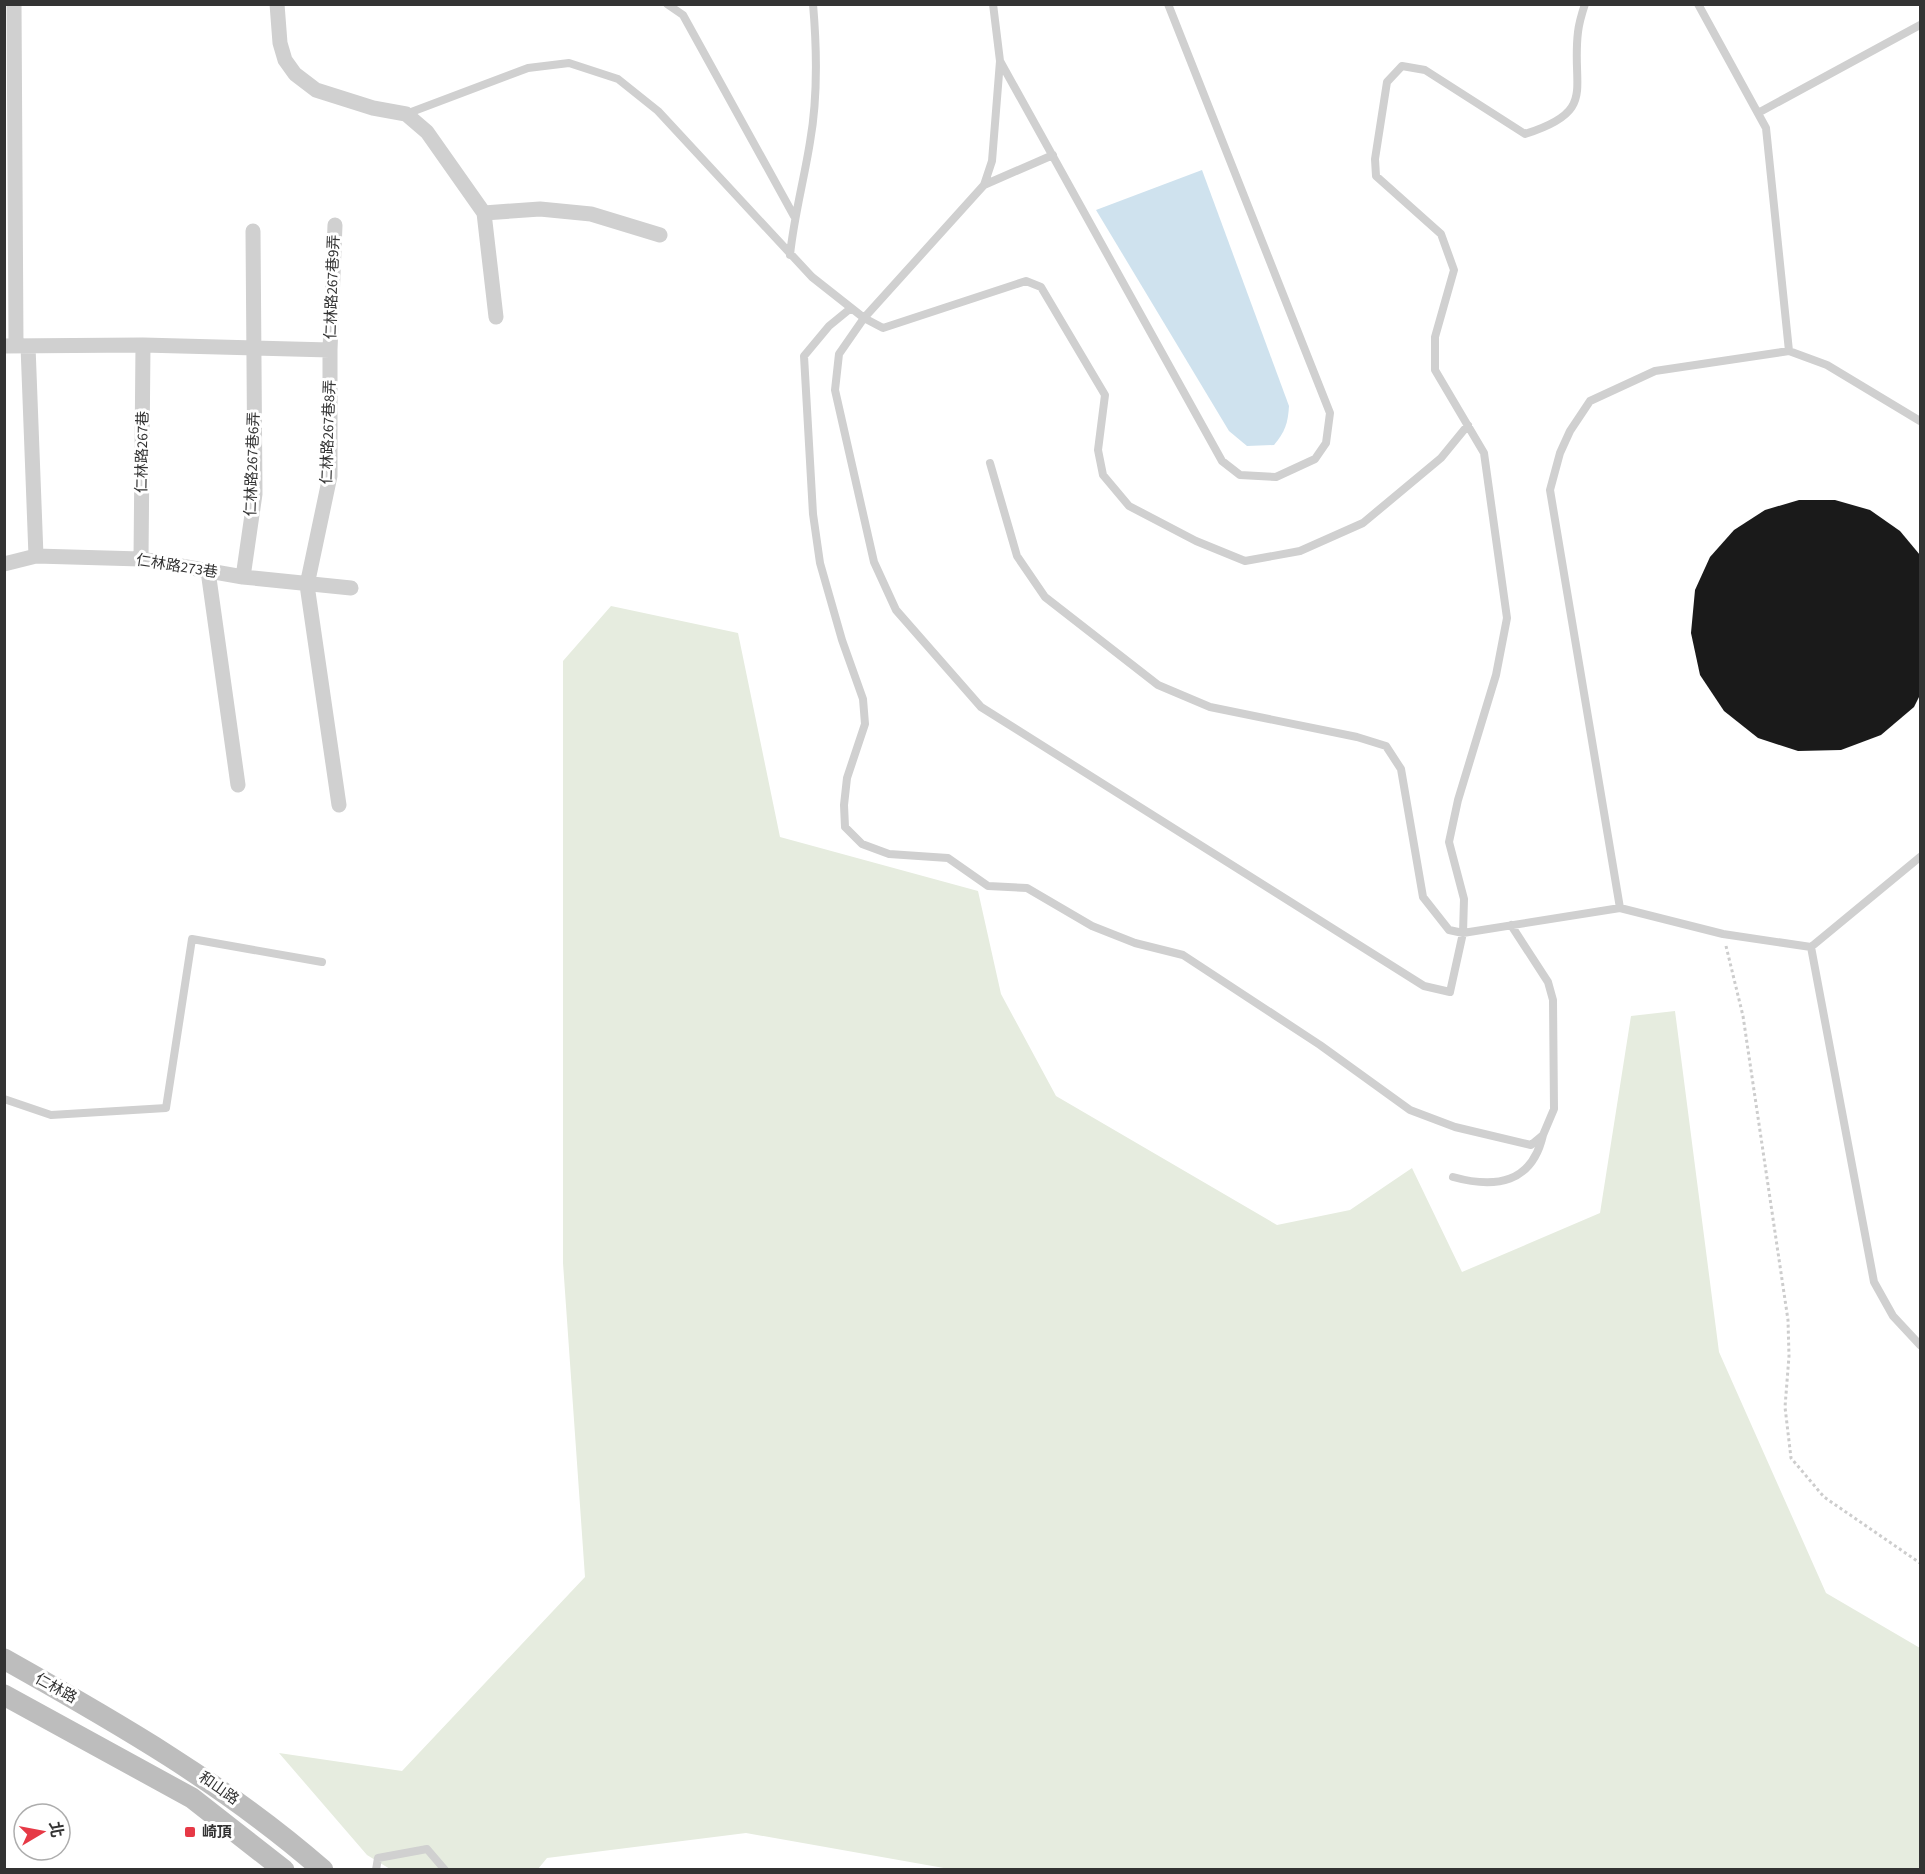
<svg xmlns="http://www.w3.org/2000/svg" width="1925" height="1874" viewBox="0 0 1925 1874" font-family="'Source Sans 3','Noto Sans TC',sans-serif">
<rect width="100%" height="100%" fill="#fff"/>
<!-- green -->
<path fill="#e6ecdf" d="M611,606l127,27 42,204 198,54 23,103 55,102 221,129 73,-15 62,-42 50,104 138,-59 31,-197 44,-5 44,341 107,241 94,55v221l-965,1 -209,-37 -199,25 -9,11h-148l-23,-14 -88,-102 123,18 183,-194 -22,-314v-602z"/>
<!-- water -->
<path fill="#cfe2ee" d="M1202,170l87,236c-1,17 -4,26 -15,39l-27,1 -18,-15 -133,-221z"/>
<!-- building -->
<path fill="#1a1a1a" d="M1799,500h36l35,10 30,21 20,24v140l-6,12 -33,28 -40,15 -43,1 -40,-13 -34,-27 -24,-36 -9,-42 4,-43 15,-33 24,-27 31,-20z"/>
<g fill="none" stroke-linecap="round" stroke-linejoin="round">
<!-- path -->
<path stroke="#cdcdcd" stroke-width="3" stroke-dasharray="3 3" stroke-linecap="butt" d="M1726,946l17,70 45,304 1,36 -4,51 6,51 33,39 96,66"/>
<!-- lane -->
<path stroke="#d0d0d0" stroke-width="8" d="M667,4l16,11 111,201
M993,4l7,57 222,400 18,14 36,2 39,-18 11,-16 4,-30 -162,-409
M1698,4l68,124 23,223
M1000,61l-8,100 -8,24 -120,133 -25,36 -4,36 39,172 22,48 85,97 443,279 26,6 13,-59 1,-34 -15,-57 9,-42 38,-125 11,-57 -23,-165 -49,-83v-33l19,-67 -13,-36 -65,-58 -1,-17 12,-77 15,-16 23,4 100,64c73,-23 46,-45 53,-102 1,-9 4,-19 7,-28
M1758,113l162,-88
M406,114l122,-46 41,-5 49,16 40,32 154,166 52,41 19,10 143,-47 15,6 64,108 -7,55 5,25 26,31 67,35 49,20 55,-10 63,-28 78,-65 27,-33
M984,185l69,-30
M790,255c4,-39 14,-75 20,-113 8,-45 7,-92 3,-138
M851,308l-22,18 -25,30 9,158 7,49 22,77 21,59 2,25 -18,54 -3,27 1,22 17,17 27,10 59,4 40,28 39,2 65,38 43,17 48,12 137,90 90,65 45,17 76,18 12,-10 11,-26 -1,-109 -5,-18 -37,-57
M990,463l27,93 28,41 113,88 52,22 147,30 29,9 15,23 22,128 26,33 14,3 157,-25 103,26 88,13 109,-90
M1620,908l-70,-418 10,-37 10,-22 20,-30 65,-30 134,-20 38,14 93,56
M1811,947l63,335 19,34 27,29
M4,1099l47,16 115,-7 26,-169 130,23
M1453,1177c43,12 79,6 90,-42
M376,1870l2,-12 49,-9 18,21"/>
<!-- street -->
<path stroke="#d0d0d0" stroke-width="15" d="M14,4l2,342
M277,4l3,39 5,17 10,14 21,16 57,18 33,6 21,18 57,81 12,104
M484,213l56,-4 51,5 69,21
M335,225l-5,125v126l-23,109 32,220
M4,346l139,-1 187,5
M28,346l8,210
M141,559l2,-214
M4,564l32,-8 105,3 102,18 108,11
M208,571l30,214
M243,577l12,-83 -2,-263"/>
<!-- secondary -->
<path stroke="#bdbdbd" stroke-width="21" d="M4,1659c112,63 222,126 319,211
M4,1695l188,103 92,72"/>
</g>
<!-- markers -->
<rect fill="#e63946" stroke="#fff" stroke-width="2" x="184" y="1826" width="12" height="12" rx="3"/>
<g text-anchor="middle" stroke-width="6" stroke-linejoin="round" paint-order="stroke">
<!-- street labels -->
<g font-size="15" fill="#333" stroke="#fff">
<text transform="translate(332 287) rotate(-88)" y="5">仁林路267巷9弄</text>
<text transform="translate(328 432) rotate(-88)" y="5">仁林路267巷8弄</text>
<text transform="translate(142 452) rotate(-89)" y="5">仁林路267巷</text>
<text transform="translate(252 464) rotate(-88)" y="5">仁林路267巷6弄</text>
<text transform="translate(177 566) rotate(9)" y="5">仁林路273巷</text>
<text transform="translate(56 1688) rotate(29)" y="5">仁林路</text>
<text transform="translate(219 1788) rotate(35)" y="5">和山路</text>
</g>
<!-- poi labels -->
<g font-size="15" font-weight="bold" fill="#333" stroke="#fff" text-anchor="start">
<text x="202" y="1837">崎頂</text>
</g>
</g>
<!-- border -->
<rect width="1925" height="1874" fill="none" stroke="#333333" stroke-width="12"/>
<!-- north arrow -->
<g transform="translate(42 1832) rotate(80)"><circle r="28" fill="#ffffff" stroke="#adadad" stroke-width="1.5"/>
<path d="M0-4.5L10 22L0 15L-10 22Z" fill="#e63946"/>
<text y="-9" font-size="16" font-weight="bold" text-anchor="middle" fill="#333333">北</text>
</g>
</svg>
